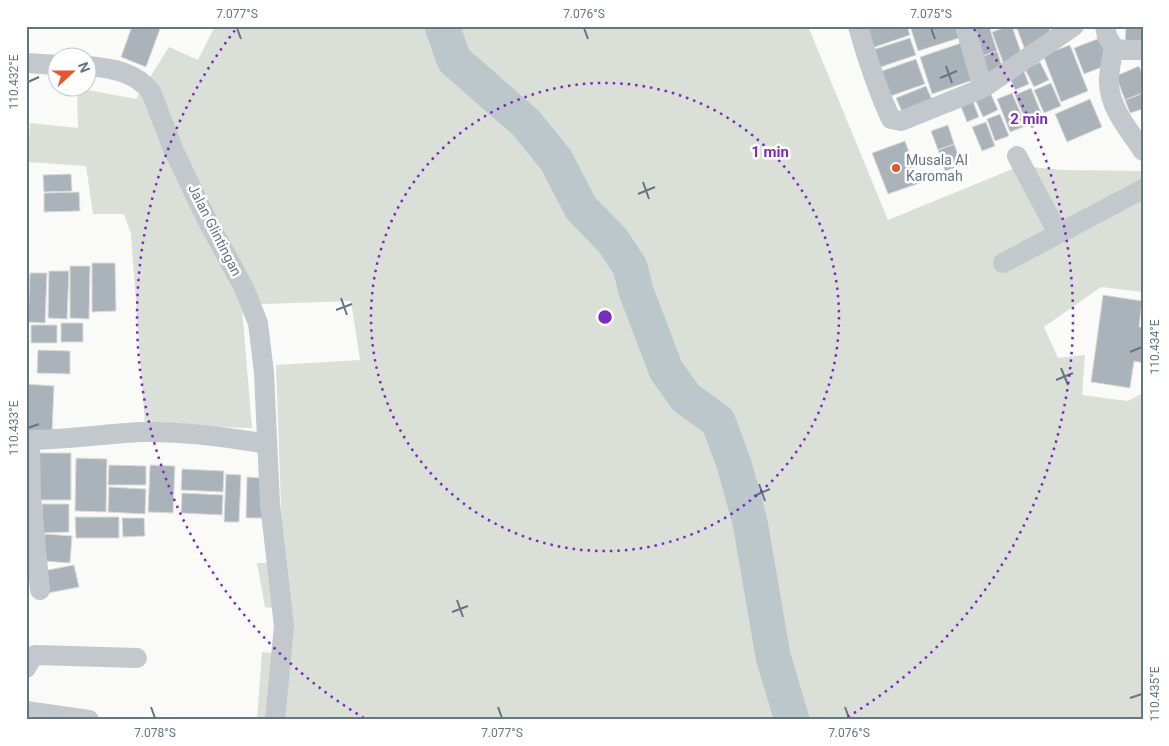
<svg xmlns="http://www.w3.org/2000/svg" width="1169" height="746" viewBox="0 0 1169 746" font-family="Roboto,sans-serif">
<rect width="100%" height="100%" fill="#fafaf8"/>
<!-- green -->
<path fill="#dadfd7" d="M215,26h593l80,194 132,-54 43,4 80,1v121l-42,-5 -57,40 14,31 27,-3 -3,40 46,6 15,-8v327h-886l5,-68 26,3 2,-45 -25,-3 -8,-44h26l-7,-198 84,-5 -9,-59 -87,3 -22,4 10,120 -107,-3 -14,-191 -7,-20h-31l-7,-48 -58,-4 2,-39 48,5 -1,-40 59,11 33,-52 29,13z"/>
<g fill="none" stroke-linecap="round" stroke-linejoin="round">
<!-- river -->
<path stroke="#bbc7cb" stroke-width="35" d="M442,26l12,34 72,63 30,37 25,48 32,33 17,26 6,24 30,79 20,28 32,23 16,43 16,58 23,134 19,64"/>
</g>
<!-- building -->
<path fill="#aab3b9" stroke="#dcdcda" d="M132,26h20l8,3 -14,38 -25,-10z
M866,26h41l3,9 -41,14z
M910,26h46l3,12 -41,13z
M969,26h20l8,25 -18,6z
M1009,26h3l11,32 -19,7 -12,-33z
M1016,26h32l5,13 -28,11z
M1126,26h17v17h-18z
M910,38l6,17 -41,14 -6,-18z
M1100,38l10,26 -26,10 -10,-26z
M961,43l12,37 -41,14 -12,-37z
M1070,45l18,46 -27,11 -18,-47z
M997,51l7,21 -18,7 -8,-21z
M916,59l9,25 -40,14 -9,-25z
M1040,62l9,18 -15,7 -9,-18z
M1139,66l4,9v18l-18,7 -9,-24z
M1023,69l6,15 -14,6 -6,-15z
M1051,83l10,23 -17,7 -10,-23z
M926,86l8,18 -30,12 -8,-18z
M1031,88l11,27 -16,7 -11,-27z
M990,92l8,18 -15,7 -8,-18z
M1012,93l14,33 -16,6 -13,-33z
M1143,93v16l-13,4 -5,-13z
M972,99l7,18 -12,5 -7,-18z
M1090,99l12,28 -35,15 -12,-28z
M1000,114l9,22 -14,5 -8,-22z
M986,122l9,24 -13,5 -10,-24z
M948,125l6,19 -16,6 -7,-19z
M905,141l15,42 -32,11 -16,-41z
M954,144l8,21 -17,6 -7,-21z
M71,174l1,17 -28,1 -1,-17z
M79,192l1,19 -36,1v-19z
M92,263h23l1,48 -24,1z
M70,266h20l-1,53 -19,-1z
M49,271h20l-2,48 -19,-1z
M30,273h17l-2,50 -17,-1z
M1103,295l39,6 -3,26h4v36l-9,-2 -4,27 -39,-6z
M61,323h22v19h-22z
M31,325h26v18h-26z
M38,350l32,1v23l-33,-1z
M26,384l28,2 -2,47 -26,-1z
M34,453h37v47h-36z
M76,458l31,1 -1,53 -31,-1z
M109,465l37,1v19h-38z
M150,465l25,1 -2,47 -25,-1z
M182,469l42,2 -1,21 -42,-2z
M226,474l15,1 -2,47h-15z
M247,477l18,1v40h-19z
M109,487l37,2 -1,25 -37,-2z
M182,493l41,2 -1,20 -41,-2z
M42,504h27v28l-27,1z
M75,517h44v21h-43z
M122,518h22l1,18 -22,1z
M45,534l27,2 -2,27 -27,-2z
M74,565l5,22 -31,6 -5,-22z"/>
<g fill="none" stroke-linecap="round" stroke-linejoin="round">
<!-- minor -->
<path stroke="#c3c8cc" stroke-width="20" d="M858,26c9,32 19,63 33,93l10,2 82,-33 91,-62
M965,26l18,62
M1105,26l2,10 7,12 10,2h19
M1114,48c-2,11 -6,24 -5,36 1,25 21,47 34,67
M26,63l32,2
M88,66c23,2 48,6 63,26l23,59 32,67 38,70 14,35 6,50 6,131 14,122 -9,94
M1017,156l41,77
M1003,263l140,-74
M26,440c39,0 77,-6 115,-8 40,-1 86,5 126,12
M30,440l1,56 9,94
M26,668l4,-7 5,-6 102,3
M26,711l63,9"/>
</g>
<!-- ticks -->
<path fill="none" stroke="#657683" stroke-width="2" d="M237,28l4,11M584,28l4,11M931,28l4,11M946,66l6,17M940,78l17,-7M28,82l11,-5M643,182l6,17M638,194l17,-7M341,298l6,17M336,310l16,-6M1130,352l12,-5M1061,368l7,17M1056,380l17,-7M28,428l11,-4M759,484l6,17M754,496l16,-7M457,600l6,17M452,612l16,-6M1130,698l12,-4M151,707l4,11M498,707l4,11M845,707l4,11"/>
<!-- distance rings -->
<g fill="none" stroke="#7b2cbf" stroke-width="2.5" stroke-dasharray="2.5 5">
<circle cx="605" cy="317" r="234"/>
<path d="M364 718A468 468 0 0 1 236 29M974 29A468 468 0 0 1 846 718"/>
</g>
<!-- markers -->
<circle fill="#e4572e" stroke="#fff" stroke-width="2" cx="896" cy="168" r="5"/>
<g text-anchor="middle" stroke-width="5" stroke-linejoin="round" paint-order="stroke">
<!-- poi labels -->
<g font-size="14" fill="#657683" stroke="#fff" text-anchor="start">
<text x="906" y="165">Musala Al<tspan x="906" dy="16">Karomah</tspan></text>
</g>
<!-- street labels -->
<g font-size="14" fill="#657683" stroke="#fff">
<text transform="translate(215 230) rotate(63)" y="5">Jalan Glintingan</text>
</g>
</g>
<circle cx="605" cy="317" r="8" fill="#7b2cbf" stroke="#fff" stroke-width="2.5"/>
<g font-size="15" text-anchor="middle" font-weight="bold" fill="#7b2cbf" stroke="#fff" stroke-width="5" stroke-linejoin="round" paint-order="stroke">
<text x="1029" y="124">2 min</text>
<text x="770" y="157">1 min</text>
</g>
<!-- border -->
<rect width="1169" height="746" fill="none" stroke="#ffffff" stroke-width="55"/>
<!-- north arrow -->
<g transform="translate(72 72) rotate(69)"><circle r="24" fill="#ffffff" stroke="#c1c8cd"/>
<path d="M0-4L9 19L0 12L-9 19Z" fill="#e4572e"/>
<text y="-8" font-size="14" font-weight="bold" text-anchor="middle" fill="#657683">N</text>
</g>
<rect x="28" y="28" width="1114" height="690" fill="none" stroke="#657683" stroke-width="2"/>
<g font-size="12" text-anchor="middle" fill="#657683">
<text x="237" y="18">7.077°S</text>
<text x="584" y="18">7.076°S</text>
<text x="931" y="18">7.075°S</text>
<text transform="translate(14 82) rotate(-90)" y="4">110.432°E</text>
<text transform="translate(1155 347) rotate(-90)" y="4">110.434°E</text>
<text transform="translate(14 428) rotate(-90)" y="4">110.433°E</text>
<text transform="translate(1155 694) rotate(-90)" y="4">110.435°E</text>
<text x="155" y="737">7.078°S</text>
<text x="502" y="737">7.077°S</text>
<text x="849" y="737">7.076°S</text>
</g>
</svg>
